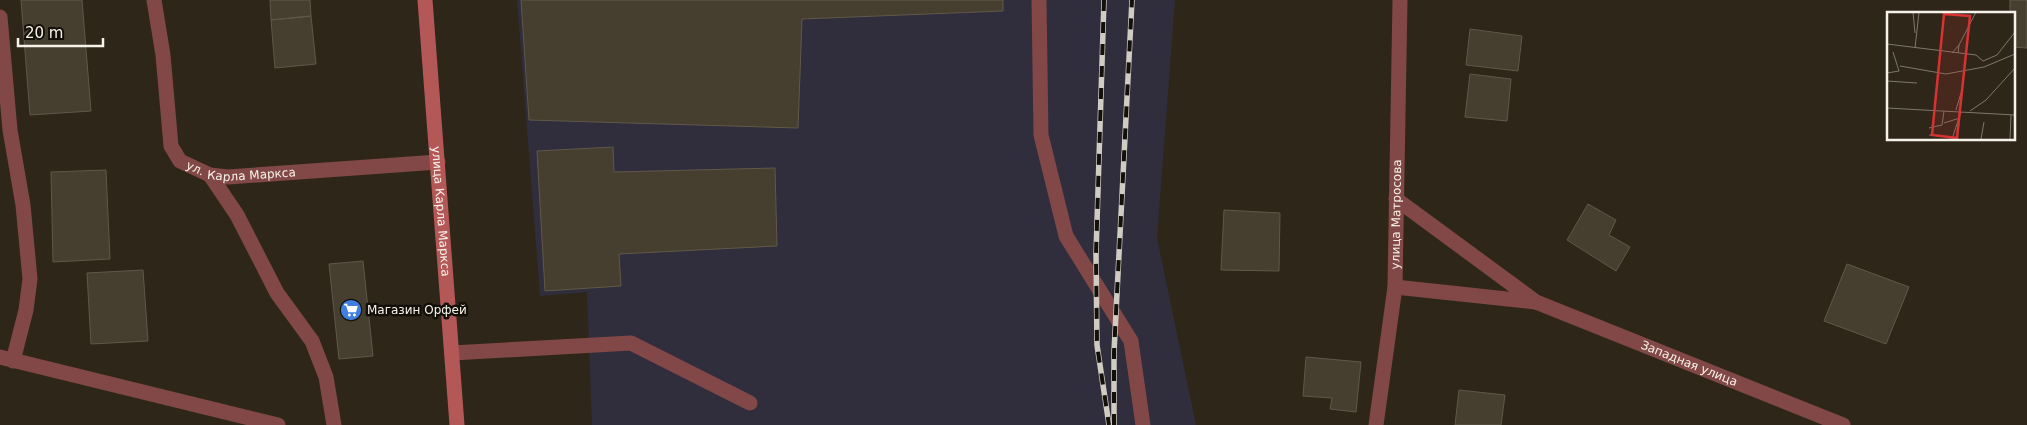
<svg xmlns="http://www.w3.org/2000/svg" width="2027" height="425" viewBox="0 0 2027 425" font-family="'DejaVu Sans',sans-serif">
<rect width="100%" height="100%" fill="#2e2719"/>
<!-- industrial -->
<path fill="#302d3d" d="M517,0h658l-18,238 39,187h-604l-5,-133 -47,4z"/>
<!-- building -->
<path fill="#463e2f" stroke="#605949" d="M21,0h61l9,111 -61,4z
M270,0h40l1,16 -40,4z
M521,0h482v11l-201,8 -4,109 -269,-8z
M2010,0h17v48l-14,-1v-33h-3z
M311,16l5,48 -41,4 -4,-48z
M1470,29l52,7 -4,35 -52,-6z
M1470,74l41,5 -4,42 -42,-4z
M613,147l1,25 161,-4 2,78 -158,8 2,32 -76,5 -8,-140z
M106,170l4,89 -57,3 -2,-90z
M1588,204l28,16 -7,15 21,12 -14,24 -49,-31z
M1224,210l56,3 -1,58 -58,-1z
M363,261l10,95 -34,3 -10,-95z
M1847,264l62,23 -23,57 -62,-23z
M143,270l5,71 -57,3 -4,-71z
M1306,357l55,5 -5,50 -26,-3 2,-11 -29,-2z
M1459,390l46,5 -4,30h-46z"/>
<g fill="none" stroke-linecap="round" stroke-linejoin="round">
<!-- service -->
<path stroke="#824847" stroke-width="15" d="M1039,0l2,135 25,101 65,105 12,84
M0,17l10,113 13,75 7,74 -4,31 -13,51
M210,175l27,40 40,78 35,48 14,36 8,48
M452,353l179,-10 119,60"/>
<!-- minor -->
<g stroke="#824847" stroke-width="15">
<path id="s1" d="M154,0l9,55 8,91 9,15 30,14 18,2 210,-15"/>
<path d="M1395,287l141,15 -140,-103"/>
<path id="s2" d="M1536,302l307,123"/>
<path d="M0,357l278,68"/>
<path id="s3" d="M1376,425l19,-138 5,-287"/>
</g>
<!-- secondary -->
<path stroke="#b45857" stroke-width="15" id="s4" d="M425,0l32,425"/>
<!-- rail casing -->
<g stroke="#d1ccc2" stroke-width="5.5">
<path id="rail" d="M1104,0l-8,254 1,91 12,80
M1114,425v-73l18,-352"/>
</g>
<!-- rail -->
<use href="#rail" stroke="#13100a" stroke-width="4" stroke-dasharray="11" stroke-linecap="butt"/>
</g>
<!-- icons -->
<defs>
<g id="supermarket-disc" transform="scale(1.125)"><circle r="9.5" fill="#3f7fe0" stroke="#13100a"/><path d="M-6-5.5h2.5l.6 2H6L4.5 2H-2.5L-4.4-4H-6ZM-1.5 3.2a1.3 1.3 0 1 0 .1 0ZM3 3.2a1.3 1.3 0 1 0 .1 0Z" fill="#fff"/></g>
</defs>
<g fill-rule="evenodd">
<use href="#supermarket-disc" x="351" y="310"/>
</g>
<g text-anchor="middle" stroke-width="5" stroke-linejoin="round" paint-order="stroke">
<!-- street labels -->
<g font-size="12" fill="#f7f2e9" stroke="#13100a">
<text dy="4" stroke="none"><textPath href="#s1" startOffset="228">ул. Карла Маркса</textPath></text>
<text dy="4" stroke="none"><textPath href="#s4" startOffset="212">улица Карла Маркса</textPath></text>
<text dy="4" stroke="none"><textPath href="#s3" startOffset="212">улица Матросова</textPath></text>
<text dy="4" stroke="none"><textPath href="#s2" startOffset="165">Западная улица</textPath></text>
</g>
<!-- poi labels -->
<g font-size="12" fill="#f7f2e9" stroke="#13100a" text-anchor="start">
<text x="367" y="314">Магазин Орфей</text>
</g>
</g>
<!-- overview -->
<g transform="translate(1887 12)">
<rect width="128" height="128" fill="#2e2719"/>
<path fill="none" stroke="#7e786c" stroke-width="1" d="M26,0l2,21M0,32l89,11 7,6 14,-6 18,-23M72,33l17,-33M28,36l4,-36M65,41l7,-8 -1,8M13,54l46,8 38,-7 31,-13M0,61l12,-2 -6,-19M0,69l30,2M0,96l128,7M69,98l5,-17M83,99l16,-11 29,-32M57,111l16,-5M42,116l13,-3 2,-14M42,123l24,2M65,127l9,-27M94,127l3,-17M123,127l1,-24"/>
<path fill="#d83232" fill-opacity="0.15" stroke="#d83232" stroke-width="2.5" d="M57,2l26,2 -13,122 -25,-3z"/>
<rect width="128" height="128" fill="none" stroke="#f7f2e9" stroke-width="2.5"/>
</g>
<!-- scale -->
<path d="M18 38v8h85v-8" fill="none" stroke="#f7f2e9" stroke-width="2.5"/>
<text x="25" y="38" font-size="15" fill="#f7f2e9" stroke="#13100a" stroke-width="4" paint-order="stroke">20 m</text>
</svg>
